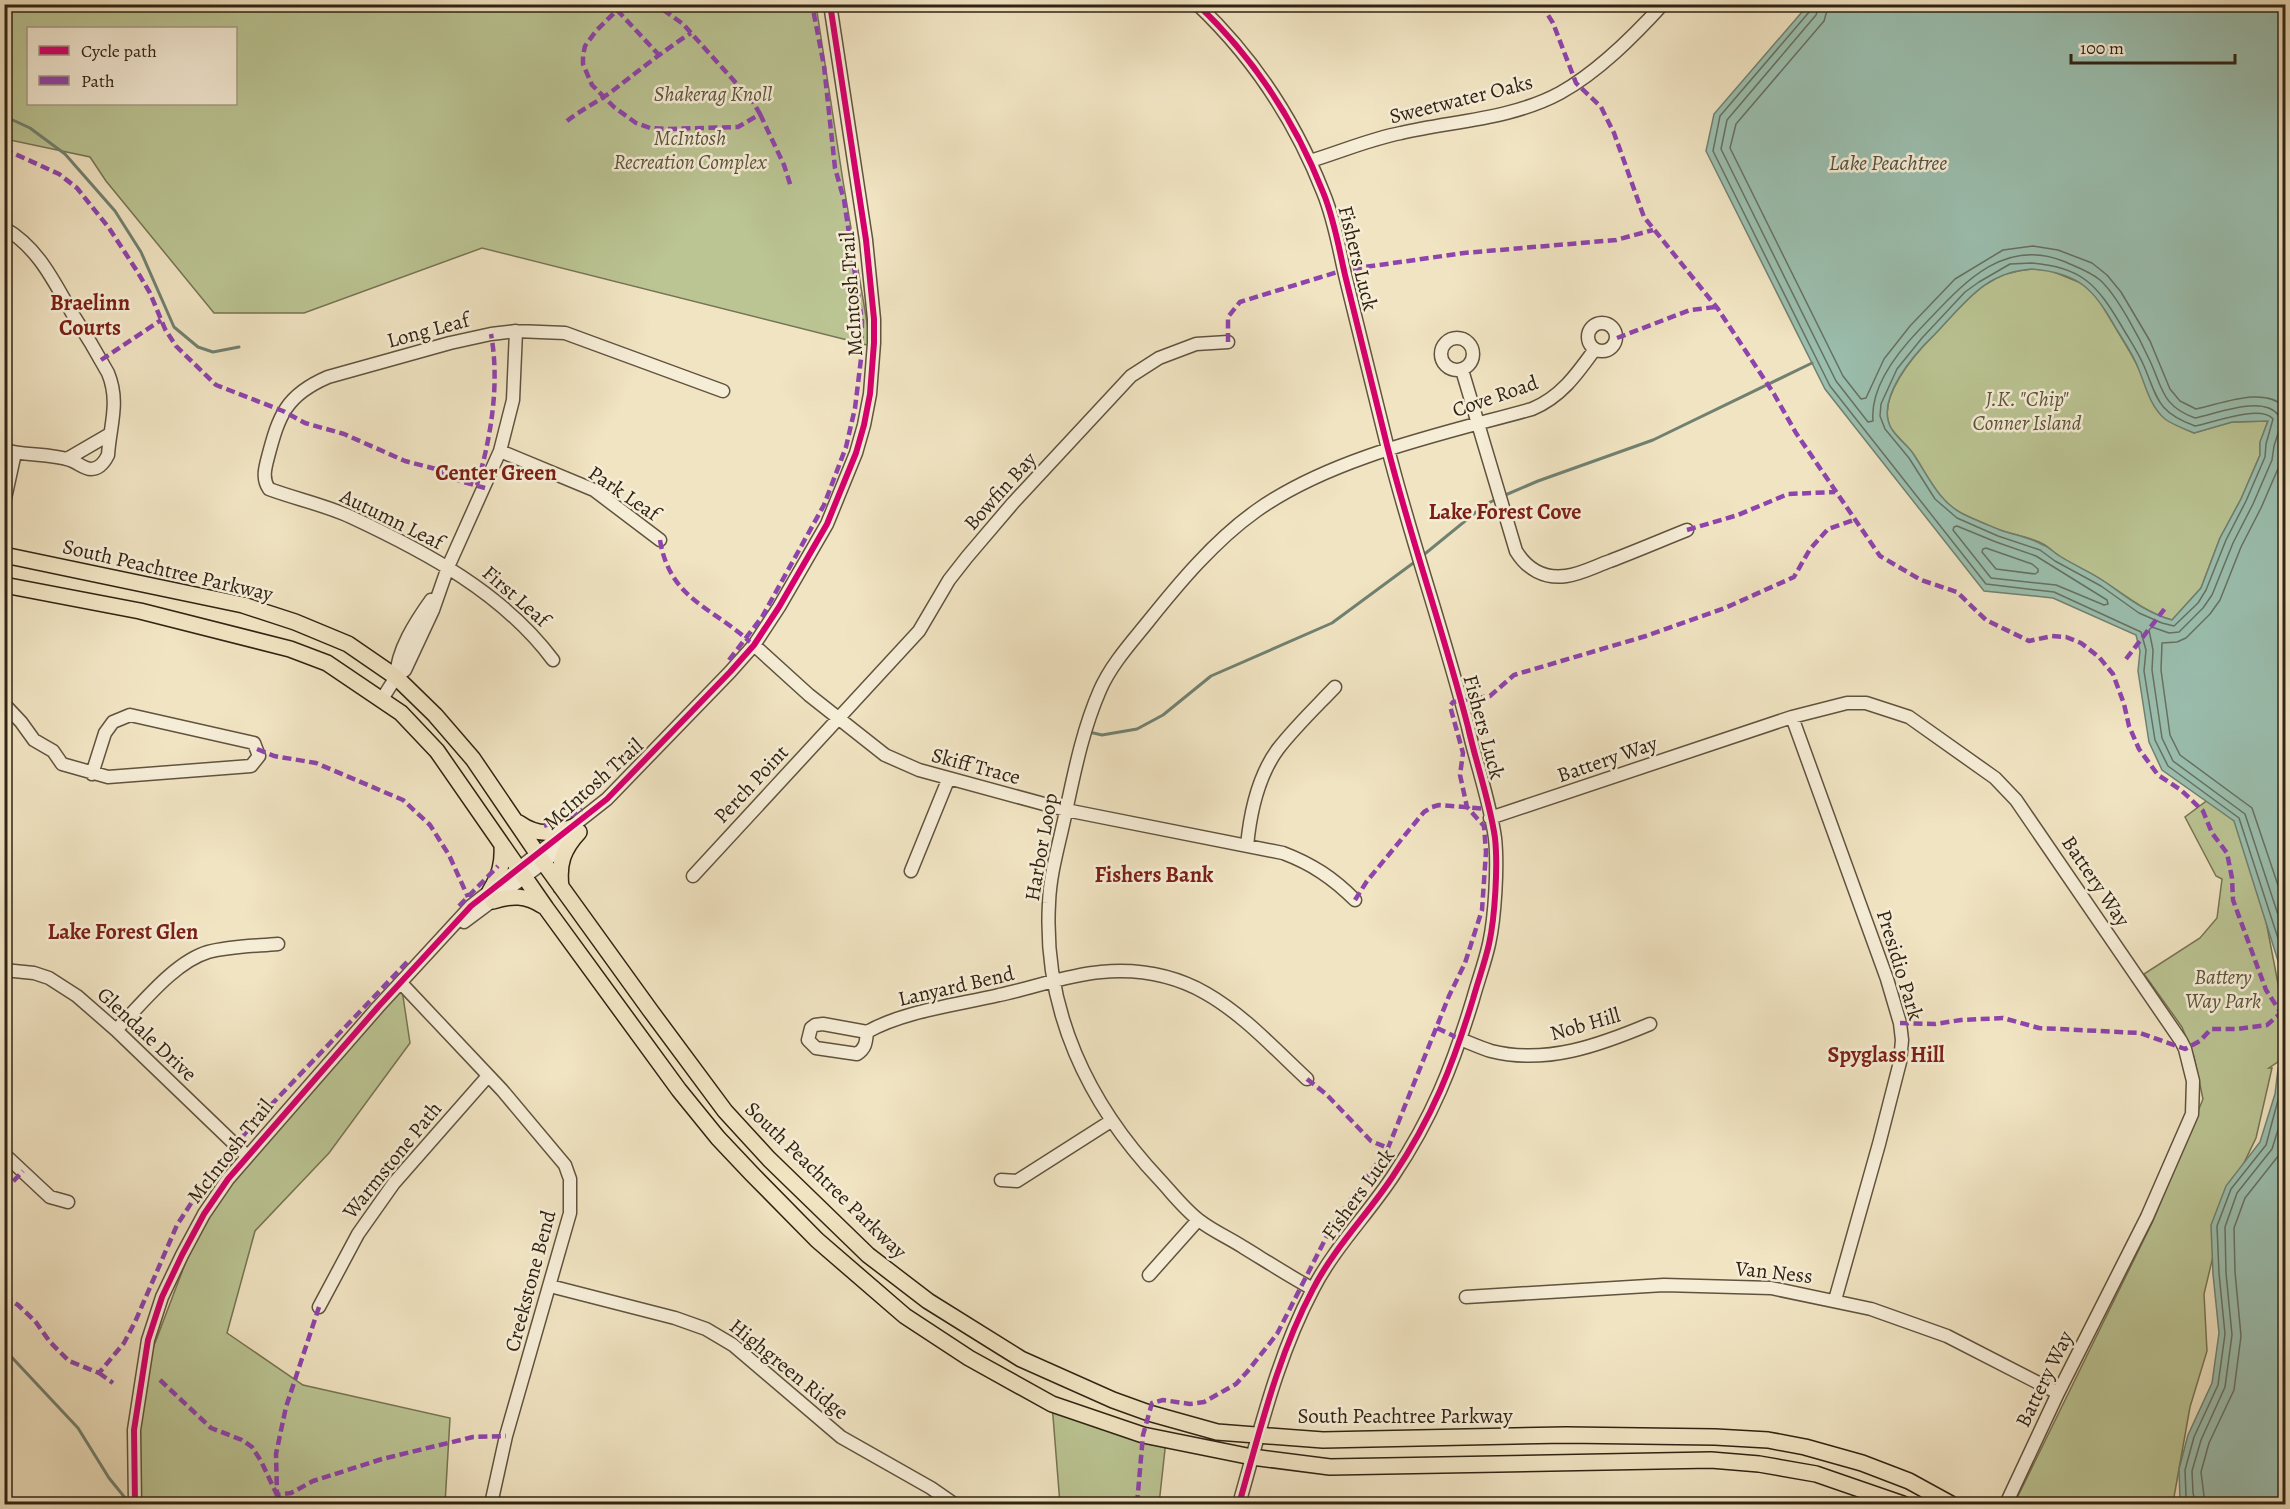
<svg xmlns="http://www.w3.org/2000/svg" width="2290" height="1509" viewBox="0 0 2290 1509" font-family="Alegreya,serif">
<rect width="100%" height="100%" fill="#f1e4c2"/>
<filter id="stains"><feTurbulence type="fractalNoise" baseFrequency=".00333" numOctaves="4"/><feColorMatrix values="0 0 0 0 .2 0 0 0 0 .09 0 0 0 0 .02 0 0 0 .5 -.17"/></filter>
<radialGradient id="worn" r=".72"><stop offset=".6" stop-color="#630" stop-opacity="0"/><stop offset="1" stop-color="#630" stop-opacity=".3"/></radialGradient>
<!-- green -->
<path fill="#bbc493" stroke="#767453" stroke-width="1.5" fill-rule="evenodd" d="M5,5h811l27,176 28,165 -389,-98 -178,65h-90l-108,-132 -16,-24 -85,-18zM28,28h208v76h-208z
M2032,269l17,1 32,13 11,8 10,14 28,47 35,66 29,15 38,-11 36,-1 -8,22v12l-19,44 -21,39 -19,50 -29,32c-26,-8 -45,-23 -67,-38 -14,-10 -32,-17 -47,-27 -5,-3 -9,-8 -15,-11 -13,-7 -29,-9 -43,-14 -12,-5 -25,-10 -37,-16 -24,-12 -35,-38 -49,-59 -6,-10 -17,-17 -23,-27 -16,-29 24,-74 43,-93 31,-32 50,-63 98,-66z
M2220,791l35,73 25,130 5,3v60l-16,11h3l-16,70 -29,60 -23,96 3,57 -17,56 -16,90 6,7h-166l139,-283 50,-122 -9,-42 -12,-30 -38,-53 56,-36 17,-20 5,-39 -6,-3 -31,-59z
M401,983l9,60 -81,110 -74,78 -28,102 76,52 147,33 -5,86h-304l-2,-119 65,-171z
M1052,1404l114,36 -7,64h-99z"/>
<!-- water -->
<path fill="#9bbfaf" stroke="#708171" stroke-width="1.5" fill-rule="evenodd" d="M1808,5h477v978l-51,-162 -72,-51 -13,-28 -11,-71 2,-20 -4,-16 -83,-37 -69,-7 -159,-202 -119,-238 8,-37zM2032,269c49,4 62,21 85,61 8,13 17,26 22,40 7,17 11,36 26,49 8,6 20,10 29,14l38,-11 36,-1 -8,21v13l-19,44 -21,39 -19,50 -29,32c-26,-7 -45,-23 -67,-38 -14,-10 -32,-17 -47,-27 -5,-3 -9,-8 -15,-10 -13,-8 -29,-10 -43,-15 -12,-5 -25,-10 -37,-16 -24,-12 -35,-38 -49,-59 -6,-10 -17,-16 -23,-27 -16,-29 23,-74 43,-93 31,-32 50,-63 98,-66z
M2285,1063v441h-100l-5,-5 -1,-30 9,-34 24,-52 7,-50 -6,-59 -2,-49 15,-39 34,-44 15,-48 3,-25z"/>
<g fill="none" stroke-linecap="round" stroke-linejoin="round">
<!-- shore -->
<path stroke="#667161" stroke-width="1.5" d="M1812,4l-2,7 -90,105 -7,35 117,235 156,198 68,8 87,40 5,18 -2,21 11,69 13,26 71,52 47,145
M1820,4l-4,11 -89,105 -6,29 115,232 32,41 5,-1c-3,-33 24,-68 46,-91 39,-40 80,-94 144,-69 13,6 26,10 37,19 17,15 40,59 50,81 13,28 12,45 45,57 21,-4 69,-24 84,-2l2,8 -7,22 -2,14 -19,44 -20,39 -21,52 -9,13 -24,24 -10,1 -17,-6 -3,3 4,20 -1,20 10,68 11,23 72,53 41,125
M1829,4l-5,17 -88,103 -6,24 113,228 18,23 5,-1 18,-39 26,-33 45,-47 48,-29 30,-4 25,4 34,13 15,12 14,17 29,49 20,48 10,12 16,8c25,-5 69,-24 90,-1
M2032,263c50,4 65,22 89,62 8,14 17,27 23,41 14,33 13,46 51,60 17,-3 65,-22 78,-7l-7,25 -1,13 -19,44 -20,39 -20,50 -8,13 -24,23 -12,-3 -23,-10 -38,-27 -46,-25 -15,-11 -42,-14 -41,-18 -22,-19 -26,-41 -24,-29 -5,-13 1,-12 16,-35 25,-31 43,-46 14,-10 31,-18z
M2286,441l-6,23 -19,44 -20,39 -21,53 -10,14 -24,24 -9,4 -15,1 -1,27 9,65 10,20 72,53 34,101
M1957,526l39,16 40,14 71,44 1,4 -4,1 -48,-20 -65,-7 -38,-48 1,-3z
M1986,548l46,16 6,5v3l-3,2 -39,-5 -14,-17 1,-3z
M2189,1504l-3,-8 -1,-26 9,-33 24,-52 7,-51 -6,-61 -2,-47 14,-37 35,-44 20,-75
M2196,1504l-3,-11 -1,-22 9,-31 24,-53 7,-52 -6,-62 -1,-46 12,-34 35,-44 14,-45
M2205,1504l-4,-32 8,-29 25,-53 7,-54 -6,-64 -1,-44 11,-30 34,-43 7,-21"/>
<!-- stream -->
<path stroke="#708171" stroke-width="3" d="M4,116l26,12 35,26 50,57 26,41 33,75 24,20 15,5 26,-5
M1503,496l35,-15 115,-41 159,-77
M1421,557l65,-53 11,-5
M1089,732l13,3 35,-6 26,-14 48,-39 121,-53 84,-62
M4,1349l74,79 31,50 17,21"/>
<!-- minor casing -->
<g stroke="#60533f" stroke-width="15">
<path id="minor" d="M1197,4c56,53 98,117 126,188 12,29 16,58 23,87 14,55 27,111 41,166 24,95 57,188 81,282 8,36 22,75 27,111 3,28 0,79 -6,106 -4,18 -11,37 -16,55 -20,66 -41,119 -80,177 -25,38 -59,72 -80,113 -36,68 -53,142 -74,215
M1310,161c30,-9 60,-22 91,-28 52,-12 111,-14 159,-40 38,-21 73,-56 103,-89
M4,228c34,19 50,54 68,85 13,20 25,40 36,60 12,29 2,52 0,82 -3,6 -8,14 -17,14 -7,0 -14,-7 -21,-9 -21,-7 -44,-4 -66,-10
M1588 337a14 14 0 1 1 28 0a14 14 0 1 1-28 0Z
M1441 354a16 16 0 1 1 32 0a16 16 0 1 1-32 0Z
M1462,370l54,181c11,18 28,28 50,25 15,-2 30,-10 44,-15 26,-10 52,-21 77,-31
M500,451l94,39 66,50
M67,459l43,-25
M4,503l11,-50
M754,645l55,50 76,60 34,15 147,40 217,43c29,11 50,25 72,47
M553,660c-50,-67 -127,-108 -202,-143 -26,-12 -55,-18 -82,-28 -7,-10 -4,-21 -1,-32 11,-42 18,-62 60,-80l122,-34 41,-9 25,-3 49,2 158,58
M396,677c1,-27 20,-56 35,-77
M382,699l14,-22 9,-7 28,-60 15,-43 52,-116 13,-51 3,-69
M4,704l17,18 13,18 19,11 9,13 46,13 143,-11 8,-10 -5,-13 -124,-28 -17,7 -8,11 -13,41
M1792,717l95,262 13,44 2,17 -2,22 -21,82 -44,156
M1490,818l302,-101 55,-14h19l43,14 86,61 21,22 165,241 4,8 8,32 -1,33 -45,103 -89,176 -52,111
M1247,846c3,-32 11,-70 31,-97 17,-22 38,-42 57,-62
M911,871l37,-91
M693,876l226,-245 30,-51 18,-23 46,-54 118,-127 28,-18 37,-14 32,-2
M464,922l79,-59 26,-22
M4,970l30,3 15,5 28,18 39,34 131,126
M401,983l101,107 63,75 5,14v34l-64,223 -15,68
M823,1024l44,8c-1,10 -1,16 -10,22l-41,-6 -8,-8 3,-12 4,-3z
M116,1030c25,-25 58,-68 92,-78 23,-6 47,-6 70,-8
M867,1032c37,-21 90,-27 132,-37 34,-7 67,-20 102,-23 97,-9 142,47 206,107
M1460,1039c10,4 21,9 31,12 55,14 109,-6 159,-27
M4,1154l46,43 18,5
M1001,1180l16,1 94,-60
M1149,1275l49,-55
M550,1286l125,32 31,11 27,16 108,92 90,51 23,16
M1313,1289c-24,-13 -47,-28 -70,-42 -14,-9 -30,-16 -43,-26 -15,-11 -27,-27 -40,-41 -72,-76 -117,-170 -111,-277 1,-31 11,-62 17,-92 9,-42 17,-82 34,-121 11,-25 30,-46 47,-67 32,-40 67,-82 109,-112 76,-54 186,-77 276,-102 29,-12 45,-35 63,-60
M1466,1297l198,-12 107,3 100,21 76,27 111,57
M319,1307l39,-73 36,-51 94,-107
M135,1504l-1,-74 14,-90 14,-43 20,-42 22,-41 24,-35 150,-172 93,-101 136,-107 123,-127 24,-27 25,-38 48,-83 29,-71 8,-28 6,-31 4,-51v-24l-8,-79 -36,-236"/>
</g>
<!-- major casing -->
<g stroke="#302313" stroke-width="18">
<path id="major" d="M4,555l239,50 52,17 53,22 48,33 39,38 38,44 68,100 109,151 75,101 44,48 99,96 60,46 93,58 92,41 36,13 68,19 106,8 243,-5 149,2 53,3 37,7 57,16 47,18 42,23
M4,585l136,26 150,38 37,14 74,50 36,38 109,157 133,182 39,48 34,36 65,66 88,76 64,42 83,46 91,31 109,22 78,10 381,-7 48,4 57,10 87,30
M519,823c18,13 36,12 56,3
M561,887c-3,-23 2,-38 18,-55
M490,891c10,-16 13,-28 12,-46
M493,901c19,-6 33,-6 50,5"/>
</g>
<!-- minor -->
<use href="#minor" stroke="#f6edd7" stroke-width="12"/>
<!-- major -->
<use href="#major" stroke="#f1e4c2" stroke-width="15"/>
<!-- quiet -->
<path stroke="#8e44ad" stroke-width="4.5" stroke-dasharray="9 4.5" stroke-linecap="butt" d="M623,4l-27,27 -11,15 -2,10v8l9,21 22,22 22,16 14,5 17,1 71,-2 22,-13 -7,-12 -70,-78 -28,-20
M1541,4l12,19 23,60 25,24 13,26 30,84 74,92 56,85 22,39 84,123 41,24 36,12 29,28 43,21 23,-5 14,1 15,6 18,14 14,17 11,30 5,22 10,23 19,26 23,15 22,21 9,22 15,20 5,25 1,22 33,90 15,23
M617,10l42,45
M760,114l24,51 7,22
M567,121c14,-11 30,-19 44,-29 26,-20 52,-41 80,-59
M4,149l55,25 18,14 32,40 28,43 13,22 15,36 11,17 40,39 67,26 22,12 39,11 61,27 31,8 24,12 25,7
M1617,338l73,-28 26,-3
M1228,342v-25l12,-15 104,-32 120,-17 152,-13 37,-10
M101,360l60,-40
M477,485c14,-48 23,-101 14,-151
M1687,530l51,-15 50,-21 47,-2
M660,540c10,61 54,67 92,104
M2126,659l40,-52
M729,660l33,-43 62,-112 22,-58 9,-39 6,-49 1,-38 -18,-121 -9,-32 -11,-102 -12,-62
M257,749l17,7 42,7 87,37 27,25 19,30 19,42
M544,826l20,-7 18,-10
M1355,900l12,-19 57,-69 8,-5 7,-2 49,4
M459,906l39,-40
M1900,1023l35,1 26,-4 42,-2 36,10 101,5 45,16 15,-8 11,-12h26l30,-4 14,-12
M1437,1028l23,11
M1307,1079l19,15 45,47 17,7
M4,1191l19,-20
M4,1296l14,9 17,16 15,21 19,19 30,12 25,-30 11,-21 42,-97 24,-37 50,-62 159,-167
M319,1307l-33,100 -10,47 1,41 14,-2 22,-12 69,-22 91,-22 33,-1
M99,1373l14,10
M160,1380l51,48 31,12 10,7 9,14 16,34 -1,9
M1137,1504l6,-69 9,-32 11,-3 27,4 14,-2 32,-18 11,-12 30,-38 55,-108 56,-78 61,-152 16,-33 17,-53 4,-58 -2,-26 -17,-19 -7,-32 3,-22 -13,-47 3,-4 37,-6 24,-21 132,-39 79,-28 69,-31 16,-28 18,-20 26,-9"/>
<!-- cycleway casing -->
<g stroke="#f6edd7" stroke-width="10">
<path id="cycleway" d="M1197,4c56,53 98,117 126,188 12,29 16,58 23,87 14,55 27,111 41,166 24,95 57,188 81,282 8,36 22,75 27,111 3,28 0,79 -6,106 -4,18 -11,37 -16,55 -20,66 -41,119 -80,177 -25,38 -59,72 -80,113 -36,68 -53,142 -74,215
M135,1504l-1,-74 14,-90 14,-43 20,-42 22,-41 24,-35 150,-172 93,-101 136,-107 123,-127 24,-27 25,-38 48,-83 29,-71 8,-28 6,-31 4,-51v-24l-8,-79 -36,-236"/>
</g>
<!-- cycleway -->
<use href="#cycleway" stroke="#d6006c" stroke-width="6"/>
</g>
<g text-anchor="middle" stroke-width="5" stroke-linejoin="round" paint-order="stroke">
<!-- park labels -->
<g font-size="21" font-style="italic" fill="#5a5339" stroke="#f6edd7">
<text x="713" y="101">Shakerag Knoll</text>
<text x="690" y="145">McIntosh<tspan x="690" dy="24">Recreation Complex</tspan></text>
<text x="2027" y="406">J.K. "Chip"<tspan x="2027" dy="24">Conner Island</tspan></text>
<text x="2223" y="984">Battery<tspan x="2223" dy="24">Way Park</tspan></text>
</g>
<!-- street labels -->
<g font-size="21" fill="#302313" stroke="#f6edd7">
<text transform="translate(1461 99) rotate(-14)" y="7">Sweetwater Oaks</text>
<text transform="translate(1358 258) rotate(76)" y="7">Fishers Luck</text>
<text transform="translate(851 294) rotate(-94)" y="7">McIntosh Trail</text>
<text transform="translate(428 330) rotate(-15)" y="7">Long Leaf</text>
<text transform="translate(1495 396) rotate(-19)" y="7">Cove Road</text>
<text transform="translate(1000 491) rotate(-48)" y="7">Bowfin Bay</text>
<text transform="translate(624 493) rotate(34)" y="7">Park Leaf</text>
<text transform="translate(392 519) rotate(26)" y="7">Autumn Leaf</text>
<text transform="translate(168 570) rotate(13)" y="7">South Peachtree Parkway</text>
<text transform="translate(516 596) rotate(41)" y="7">First Leaf</text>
<text transform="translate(1484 727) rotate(75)" y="7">Fishers Luck</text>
<text transform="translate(1607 759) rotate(-19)" y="7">Battery Way</text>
<text transform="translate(976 766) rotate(15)" y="7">Skiff Trace</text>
<text transform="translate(593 784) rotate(-42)" y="7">McIntosh Trail</text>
<text transform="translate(751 784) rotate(-47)" y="7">Perch Point</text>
<text transform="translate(1041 847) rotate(-80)" y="7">Harbor Loop</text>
<text transform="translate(2096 881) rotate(56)" y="7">Battery Way</text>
<text transform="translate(1900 965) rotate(73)" y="7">Presidio Park</text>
<text transform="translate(956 986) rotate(-13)" y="7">Lanyard Bend</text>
<text transform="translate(1585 1024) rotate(-16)" y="7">Nob Hill</text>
<text transform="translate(147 1034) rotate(43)" y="7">Glendale Drive</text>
<text transform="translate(230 1151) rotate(-52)" y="7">McIntosh Trail</text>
<text transform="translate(392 1160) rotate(-51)" y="7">Warmstone Path</text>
<text transform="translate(826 1180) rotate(44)" y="7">South Peachtree Parkway</text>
<text transform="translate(1358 1194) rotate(-54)" y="7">Fishers Luck</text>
<text transform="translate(1774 1272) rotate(6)" y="7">Van Ness</text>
<text transform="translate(530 1281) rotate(-75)" y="7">Creekstone Bend</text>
<text transform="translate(789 1369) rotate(39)" y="7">Highgreen Ridge</text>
<text transform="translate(2044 1379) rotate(-64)" y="7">Battery Way</text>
<text x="1405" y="1423">South Peachtree Parkway</text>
</g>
<!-- water labels -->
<g font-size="22" font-style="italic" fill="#505242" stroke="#f6edd7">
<text x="1888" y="170">Lake Peachtree</text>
</g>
<!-- neighbourhood labels -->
<g font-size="22" font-weight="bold" fill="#7a1f14" stroke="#f6edd7">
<text x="90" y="310">Braelinn<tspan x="90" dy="25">Courts</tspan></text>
<text x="496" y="480">Center Green</text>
<text x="1505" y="519">Lake Forest Cove</text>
<text x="1154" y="882">Fishers Bank</text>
<text x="123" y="939">Lake Forest Glen</text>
<text x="1886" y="1062">Spyglass Hill</text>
</g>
</g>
<!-- margin -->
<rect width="2290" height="1509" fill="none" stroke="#f1e4c2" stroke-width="24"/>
<rect x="6" y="6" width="2278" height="1497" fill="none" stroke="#302313" stroke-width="3"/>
<rect x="12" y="12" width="2266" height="1485" fill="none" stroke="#302313" stroke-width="1.5"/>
<!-- legend -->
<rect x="27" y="27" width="210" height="78" fill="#f6edd7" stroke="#a79c89" stroke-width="1.5"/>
<rect x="39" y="46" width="30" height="9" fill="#d6006c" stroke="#a79c89" stroke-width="1.5"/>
<text x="81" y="57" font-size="18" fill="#302313">Cycle path</text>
<rect x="39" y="76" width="30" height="9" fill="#8e44ad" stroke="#a79c89" stroke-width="1.5"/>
<text x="81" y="87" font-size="18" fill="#302313">Path</text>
<!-- scale -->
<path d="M2071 54v9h164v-9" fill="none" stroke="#302313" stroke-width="3"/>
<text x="2080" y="54" font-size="18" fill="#302313" stroke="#f6edd7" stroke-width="4.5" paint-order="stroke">100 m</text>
<rect width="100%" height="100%" filter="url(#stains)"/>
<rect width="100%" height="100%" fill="url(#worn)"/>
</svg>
